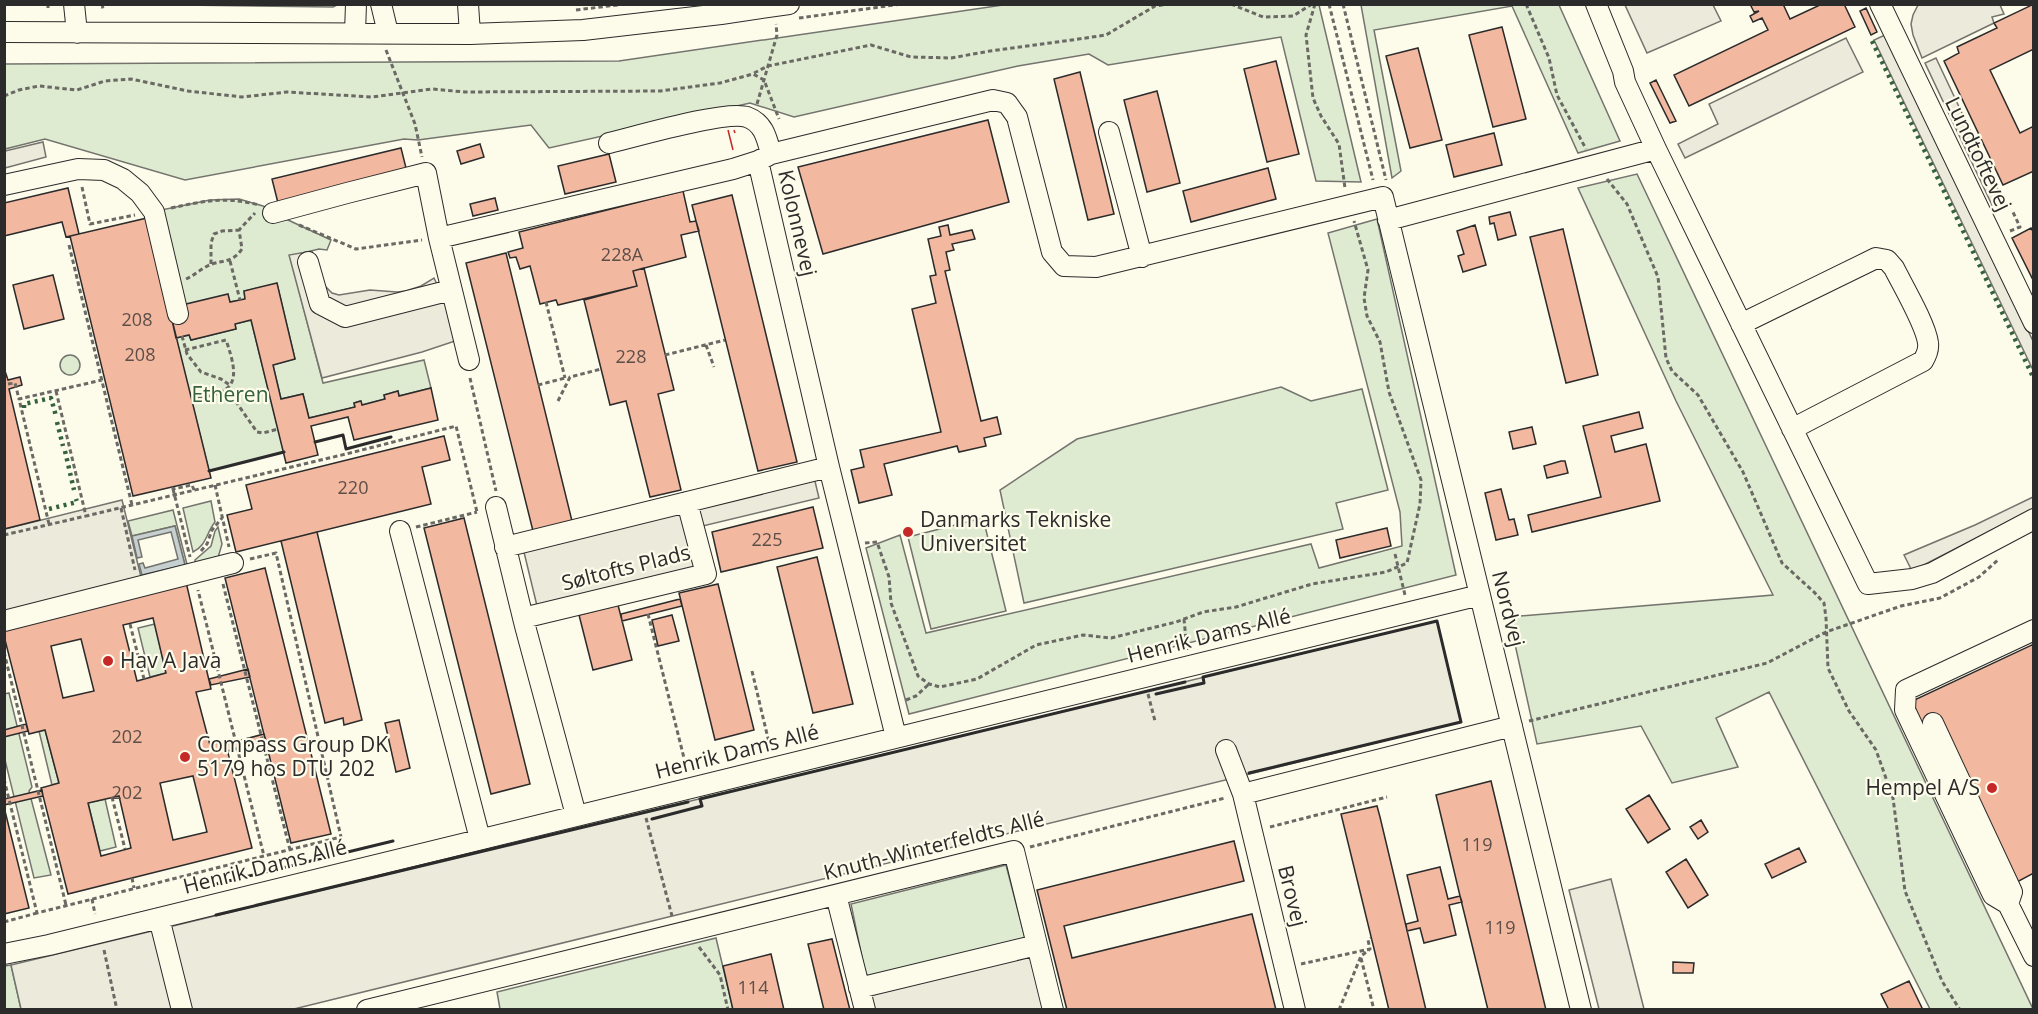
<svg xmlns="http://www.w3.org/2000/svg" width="2038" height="1014" viewBox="0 0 2038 1014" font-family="'Open Sans',sans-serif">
<rect width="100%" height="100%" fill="#fdfbea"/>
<!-- green -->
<path fill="#deebd1" stroke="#74746e" stroke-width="1.5" d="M107,4h230v1l-4,2z
M1003,5h316l42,177 -45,-1 -35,-144 -173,28 -19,-11 -71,12 -224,51 -44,-14 -201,45 -18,-23 -113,15 -14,-1 -219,41 -140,-41 -40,10 -1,-85 615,-3z
M1361,5h198l61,136 -42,12 -66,-147 -138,24 27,141 -9,7z
M1637,174l396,835h-103l-161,-317 -53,26 22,49 -66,16 -31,-57 -104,18 -28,-127 264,-22 -97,-194 -98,-213z
M239,199l24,7 10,7 58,27 -4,10 -8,-1 -29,7 33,127 101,-23 7,28 -32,8 -1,-5 -14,4 1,4 -23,6 -2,-4 -6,2 1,4 -46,11 -6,-24 -22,5 -8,-34 22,-6 -18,-75 -33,7 1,8 -15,3 -48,3 -21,-95 49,-10z
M1377,219l79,356 -547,139 -43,-166 34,-13 26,98 385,-89 8,24 83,-22 -2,-34 -72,-279z
M251,320l33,132 -75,19 -33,-133 13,-3 2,5 45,-11 -1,-5z
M60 365a10 10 0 1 1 20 0a10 10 0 1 1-20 0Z
M1281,387l30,14 51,-12 26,101 -52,13 7,26 -319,74 -24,-113 77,-51z
M211,501l4,21c-9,11 -8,23 -22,30l-10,-44z
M173,510l16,62 -45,11 -2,-8 43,-10 -10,-39 -43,10 -4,-15z
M983,518l23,93 -75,18 -23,-92z
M218,527l4,17 -5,17 -20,9 -2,-10 16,-14 4,-15z
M155,624l11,49 -16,4 -12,-49z
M9,693l23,94 -3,4 22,84 -17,3 -29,-118 -1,-66z
M45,730l14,53 -7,2 -13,-54z
M105,799l11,48 -16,4 -12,-48z
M1006,865l19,73 -159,39 -15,-73z
M716,938l17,71h-233l-3,-17z
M11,965l10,44 -16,1v-44z"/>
<!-- parking -->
<path fill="#eceadb" stroke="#74746e" stroke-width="1.5" d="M1625,5h88l8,16 -74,32z
M1918,5h82l4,9 -12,3 2,6 -72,35 -9,-23 -2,-11 2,-9z
M1885,35l148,306v29l-159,-330z
M1846,38l17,34 -178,86 -7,-14 40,-20 -9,-20z
M1936,58l67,142 -11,5 -67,-142z
M43,142l3,15 -41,11v-17z
M312,251l13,35 7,7 7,2 31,-5 27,2 9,-1 15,-5 13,-8 11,23 10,40 -33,11 -100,26 -33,-123z
M814,477l5,21 -129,31 10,41 -162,40 -15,-62z
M2033,497v12l-121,62 -8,-16 71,-30z
M122,500l22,89 -139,35v-95z
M1437,621l24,101 -1167,287h-273l-10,-44z
M1611,879l33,130h-45l-30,-119z
M1025,938l19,71h-170l-8,-32z"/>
<!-- water -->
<path fill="#c7d0d0" stroke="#74746e" stroke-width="1.5" d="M175,526l10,39 -43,10 -3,-11 4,-1 2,5 33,-9 -7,-27 -33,8 4,17 -5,1 -5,-22z"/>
<!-- building -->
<path fill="#f2b8a0" stroke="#2b2b2b" stroke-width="1.5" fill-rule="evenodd" d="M1750,4h33l7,15 32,-15h22l11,23 -166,79 -15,-31 94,-45 -6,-12 -9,4 -3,-6 9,-5 -5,1z
M2034,4v45l-44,21 30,63 14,-7v45l-31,14 -59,-124 15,-8 -2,-6 40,-19 -3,-5z
M1866,8l11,24 -6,3 -11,-24z
M1502,27l24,92 -33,8 -24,-92z
M1418,48l24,92 -32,8 -24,-92z
M1276,61l23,93 -32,8 -23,-93z
M1080,72l34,142 -26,6 -34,-141z
M1656,80l20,41 -6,2 -20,-40z
M1157,91l23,92 -33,9 -23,-92z
M988,120l21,82 -186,52 -25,-87z
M1494,133l8,32 -48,12 -8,-32z
M480,144l4,13 -23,7 -4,-13z
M401,148l6,24 -129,31 -6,-24z
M609,154l7,28 -51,12 -7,-28z
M1268,168l8,31 -85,23 -8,-31z
M68,188l11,46 -13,3 -4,-15 -58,14v-33z
M683,191l7,31 6,-1 3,10 -18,4 5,22 -53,14 4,15 -79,19 -2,-5 -16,4 -10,-38 -10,3 -4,-12 -6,1 -2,-6 15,-4 -4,-16z
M732,195l65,267 -39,9 -66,-266z
M495,198l3,12 -25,6 -3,-12z
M1510,212l6,23 -18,5 -4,-17 -4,1 -1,-7z
M147,218l64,260 -78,18 -63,-260z
M948,225l2,10 22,-5 3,9 -23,5 2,6 -8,2 4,18 -5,1 36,150 16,-4 4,17 -17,4 2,8 -27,6 -2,-6 -73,18 8,31 -33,8 -8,-33 13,-3 -4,-17 81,-18 -29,-123 24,-6 -6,-27 6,-1 -8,-36 13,-3 -2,-9z
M1475,225l11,40 -23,7 -5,-16 6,-2 -7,-23z
M2031,228l3,5v49l-22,-44z
M1563,229l35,146 -32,8 -36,-146z
M506,253l66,268 -39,10 -67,-268z
M644,268l30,122 -16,4 23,96 -31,7 -24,-96 -16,4 -26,-105 53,-14 -4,-15z
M53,275l11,44 -40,10 -11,-44z
M277,283l18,76 -22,6 8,34 22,-5 6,24 46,-11 -1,-4 7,-2 1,4 23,-6 -1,-4 14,-4 1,5 32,-8 7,32 -84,20 -6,-23 -37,9 7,29 -32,8 -35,-143 -16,4 1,5 -45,11 -2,-5 -13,3 -5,-22 11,-11 46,-11 2,8 15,-3 -1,-8z
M4,368l4,12 12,-3 2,8 -13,4 31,131 -36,9z
M1639,412l4,16 -32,8 4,16 31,-8 14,57 -128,31 -4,-17 73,-18 -18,-71z
M1532,427l4,17 -23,5 -4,-17z
M444,436l6,24 -28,7 9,37 -195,48 -9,-37 25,-6 -6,-24z
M1561,461h4l3,12 -21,5 -3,-12z
M1501,489l8,31 5,-1 4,16 -22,5 -11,-47z
M813,507l10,41 -102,24 -9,-40z
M464,518l66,266 -39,10 -67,-266z
M1387,528l4,18 -51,12 -4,-18z
M317,532l45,188 -18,5 -1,-7 -18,5 -44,-182z
M817,557l36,147 -40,9 -36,-146z
M265,568l66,266 -40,9 -66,-265z
M186,582l25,107 -15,3 14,53 15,-4 27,107 -184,46 -27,-106 18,-5 -14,-53 -16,4 -25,-98v-10zM153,618l13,55 -29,8 -14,-56zM81,639l13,52 -31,7 -12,-52zM193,776l14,56 -34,8 -13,-57zM119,796l12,52 -30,8 -13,-53z
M718,584l36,146 -39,10 -36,-147z
M680,599l2,7 -60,15 -1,-7z
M618,605l14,55 -39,10 -14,-55z
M672,615l7,26 -21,5 -6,-26z
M2034,644v229l-34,18 -90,-189z
M248,669l2,8 -39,8 -2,-6z
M399,720l11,48 -14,4 -11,-49z
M26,724l2,7 -24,6v-7z
M264,734l2,7 -38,10 -2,-7z
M1491,781l55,229h-58l-28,-114 -24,-101z
M42,790l1,6 -39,9v-6z
M1649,795l21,34 -22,14 -22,-34z
M1377,806l3,11 46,193h-37l-48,-196z
M4,807l25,101 -25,6z
M1701,820l7,12 -10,7 -8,-12z
M1234,841l10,40 -180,45 8,32 180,-44 24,96h-209l-30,-120z
M1799,848l7,14 -34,16 -7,-14z
M1686,859l22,36 -20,13 -22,-36z
M1440,867l8,32 12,-3 2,6 -13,3 7,30 -32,8 -4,-15 -13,3 -1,-7 12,-3 -11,-46z
M832,939l18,71h-26l-16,-66z
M771,954l13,56h-51l-10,-44z
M1673,962l21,1 -1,10h-20z
M1909,981l14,29h-34l-8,-16z"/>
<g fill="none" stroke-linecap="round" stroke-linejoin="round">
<!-- minor casing -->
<g stroke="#2b2b2b" stroke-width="22">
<path id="minor" d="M74,4l3,29
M381,4l7,29
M468,4l2,30
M1596,4l27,67 2,11 31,67 212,435 44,-5 20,-6 102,-54
M1880,4l154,319
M4,32l466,2 113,-4 138,-16 68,-10
M355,33l1,-29
M1109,132l33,125
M609,143c26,-6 116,-33 138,-26 17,6 20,22 24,37
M758,161l71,306 67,270
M4,185l74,-16 26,1 19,9 17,14 14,19 24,102
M273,213l74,-20 79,-20 13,65
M1388,220l268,-71
M308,262l12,42 25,13 106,-27
M1741,324l135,-66 11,2 7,8c9,18 32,57 34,75 1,7 -2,13 -5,18l-131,68
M469,360l-30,-122 294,-69 25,-8 13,-7 222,-54 14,3 10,14 35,135 12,14 32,1 287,-70 198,813
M496,507l29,119 51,189
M400,531l80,308
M505,547l324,-80
M523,618l183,-44 -19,-72
M4,621l229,-58
M2034,630l-128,60 -1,20 88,185 15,9 26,52
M1933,723l79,169 -4,12
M1226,750l17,44 52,216
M1243,794l269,-68
M836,895l29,115
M159,918l23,92
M4,954l45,-9 1431,-350
M859,988l178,-43
M367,1010l647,-159 39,159"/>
</g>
<!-- path -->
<path stroke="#6a6964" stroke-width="3" stroke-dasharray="4.5 3" stroke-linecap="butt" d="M48,4v4
M102,4l1,5
M1231,4l32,13 30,-1 19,-12
M1315,4l-9,31 7,63 8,18 18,28 6,44
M1329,4l44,176
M1343,4l43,176
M1526,4l23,54 8,37 29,54
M576,10l49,-6
M799,18l103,-14
M386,50l29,74 7,33
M754,73l14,-7 103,-21 40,12 40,1 39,-7 82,-11 34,-5 49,-29 13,-2
M4,96l15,-6 20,-4 38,4 28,-9 26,-2 57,12 54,6 45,-5 85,5 60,-8 33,3 195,-1 60,-8 33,-9 11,6 15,39
M757,104l20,-69 -1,-11
M1607,179l20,25 31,73 8,81 6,13 26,24 45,77 39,91 32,29 10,11 2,15 2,50 21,43 27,39 17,48 12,93 37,90 18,29
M82,187l8,37 45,-9
M171,208c33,-7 54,-12 88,-3
M299,225l57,24 66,-9
M2010,231l10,-4 -8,-17
M69,245l63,260
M230,261l10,39
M211,264v-21l3,-9 8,-3 17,-1
M186,279c9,-4 17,-12 26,-15 13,-4 21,-2 30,-15l-3,-19 16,-17
M546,302l19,76
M182,336l5,18 14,18 20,7 10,7
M706,345l8,22
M185,350l41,-10c15,43 10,54 -35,58
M665,355l60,-15
M470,378l26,113
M8,384l7,-1 4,16
M538,385l27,-7
M227,389l30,43 6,1 15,-4
M56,391l30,125 260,-62 110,-28 21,86
M558,401l12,-24 31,-8
M215,485l14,62
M173,487v2l19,-4 2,5
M173,489l17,68
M121,508l14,62
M49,524l-30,-125 83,-19
M416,527l61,-15
M4,535l82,-19
M865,543l12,-1 12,35 2,26 27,73 11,8 11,3 37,-8 59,-34 47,-10 28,3 65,-16 27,-10 33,-5 76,-23 74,-12 21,-9 13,-59 1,-24 -32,-88 -9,-50 -13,-26 -3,-18 4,-28 -14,-49
M201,551l6,-7 5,-14 10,-12
M1395,554l10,41
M250,559l26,-6 65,284 -77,19
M223,584l67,266
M648,614l39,156
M1184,619l3,31
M130,624l14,55
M4,652l62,253
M752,671l19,80
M1148,694l7,27
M906,700l10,-4 13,-12
M1529,721l238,-58 59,-31 75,-26 39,-8 39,-21 19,-17
M4,779l33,134 227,-57 -66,-266
M112,797l13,52
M646,818l26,98
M1270,827l117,-30
M1030,847l195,-49
M194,873l5,19
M132,878l2,10
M92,899l3,15
M4,922l33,-9
M699,947l21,28 8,35
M104,950l13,60
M1361,958l13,52
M1301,964l69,-15 -2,-9 3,-2
M1339,1010l22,-54 8,-6"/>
<!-- minor -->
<use href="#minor" stroke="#fdfbea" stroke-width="20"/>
<!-- hedge -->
<path stroke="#34623c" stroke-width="4.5" stroke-dasharray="3 4.5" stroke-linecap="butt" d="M1872,41l162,338
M24,408v-4l27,-6 5,18
M57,422l6,24
M65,451l9,39
M49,509l28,-7 -1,-3"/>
<!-- wall -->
<path stroke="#2b2b2b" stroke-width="3" d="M315,442l28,-7 3,14 45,-12
M209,471l75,-19
M1156,694l48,-11 -1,-6 234,-56 24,101 -212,51
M652,819l50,-13 -2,-7 485,-117
M212,885l181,-44
M216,915l472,-113"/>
<!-- power -->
<path stroke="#c62828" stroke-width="1.5" stroke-dasharray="21 4.5 3 4.5" stroke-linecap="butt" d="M728,130l5,20
M734,130l1,3"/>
</g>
<!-- markers -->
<g fill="#c62828" stroke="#fdfbea" stroke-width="2">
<circle cx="908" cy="532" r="6"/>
<circle cx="108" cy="661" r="6"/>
<circle cx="185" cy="757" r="6"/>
<circle cx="1992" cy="788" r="6"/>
</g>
<g text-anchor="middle" stroke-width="4.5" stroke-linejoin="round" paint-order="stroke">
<!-- number labels -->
<g font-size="18" fill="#5d4e48">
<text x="622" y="261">228A</text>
<text x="137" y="326">208</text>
<text x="140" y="361">208</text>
<text x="631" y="363">228</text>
<text x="353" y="494">220</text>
<text x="767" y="546">225</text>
<text x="127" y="743">202</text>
<text x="127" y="799">202</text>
<text x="1477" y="851">119</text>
<text x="1500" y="934">119</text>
<text x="753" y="994">114</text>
</g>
<!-- street labels -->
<g font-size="21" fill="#2b2b2b" stroke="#fdfbea">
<text transform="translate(1978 154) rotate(64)" y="7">Lundtoftevej</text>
<text transform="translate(797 223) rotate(77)" y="7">Kolonnevej</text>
<text transform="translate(626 568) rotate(-14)" y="7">Søltofts Plads</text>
<text transform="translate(1508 609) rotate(76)" y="7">Nordvej</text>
<text transform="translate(1209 636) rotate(-14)" y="7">Henrik Dams Allé</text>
<text transform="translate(737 752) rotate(-14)" y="7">Henrik Dams Allé</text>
<text transform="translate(934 846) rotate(-14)" y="7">Knuth-Winterfeldts Allé</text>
<text transform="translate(265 867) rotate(-14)" y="7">Henrik Dams Allé</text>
<text transform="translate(1292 896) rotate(76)" y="7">Brovej</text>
</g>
<!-- park labels -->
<g font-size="21" fill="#34623c" stroke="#fdfbea">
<text x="230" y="402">Etheren</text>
</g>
<!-- poi labels -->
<g font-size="21" fill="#2b2b2b" stroke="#fdfbea" text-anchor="start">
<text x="920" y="527">Danmarks Tekniske<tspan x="920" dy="24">Universitet</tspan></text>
<text x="120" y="668">Hav A Java</text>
<text x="197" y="752">Compass Group DK<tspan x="197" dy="24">5179 hos DTU 202</tspan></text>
<text x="1980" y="795" text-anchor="end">Hempel A/S</text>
</g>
</g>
<!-- border -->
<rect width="2038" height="1014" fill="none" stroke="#2b2b2b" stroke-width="12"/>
</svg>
